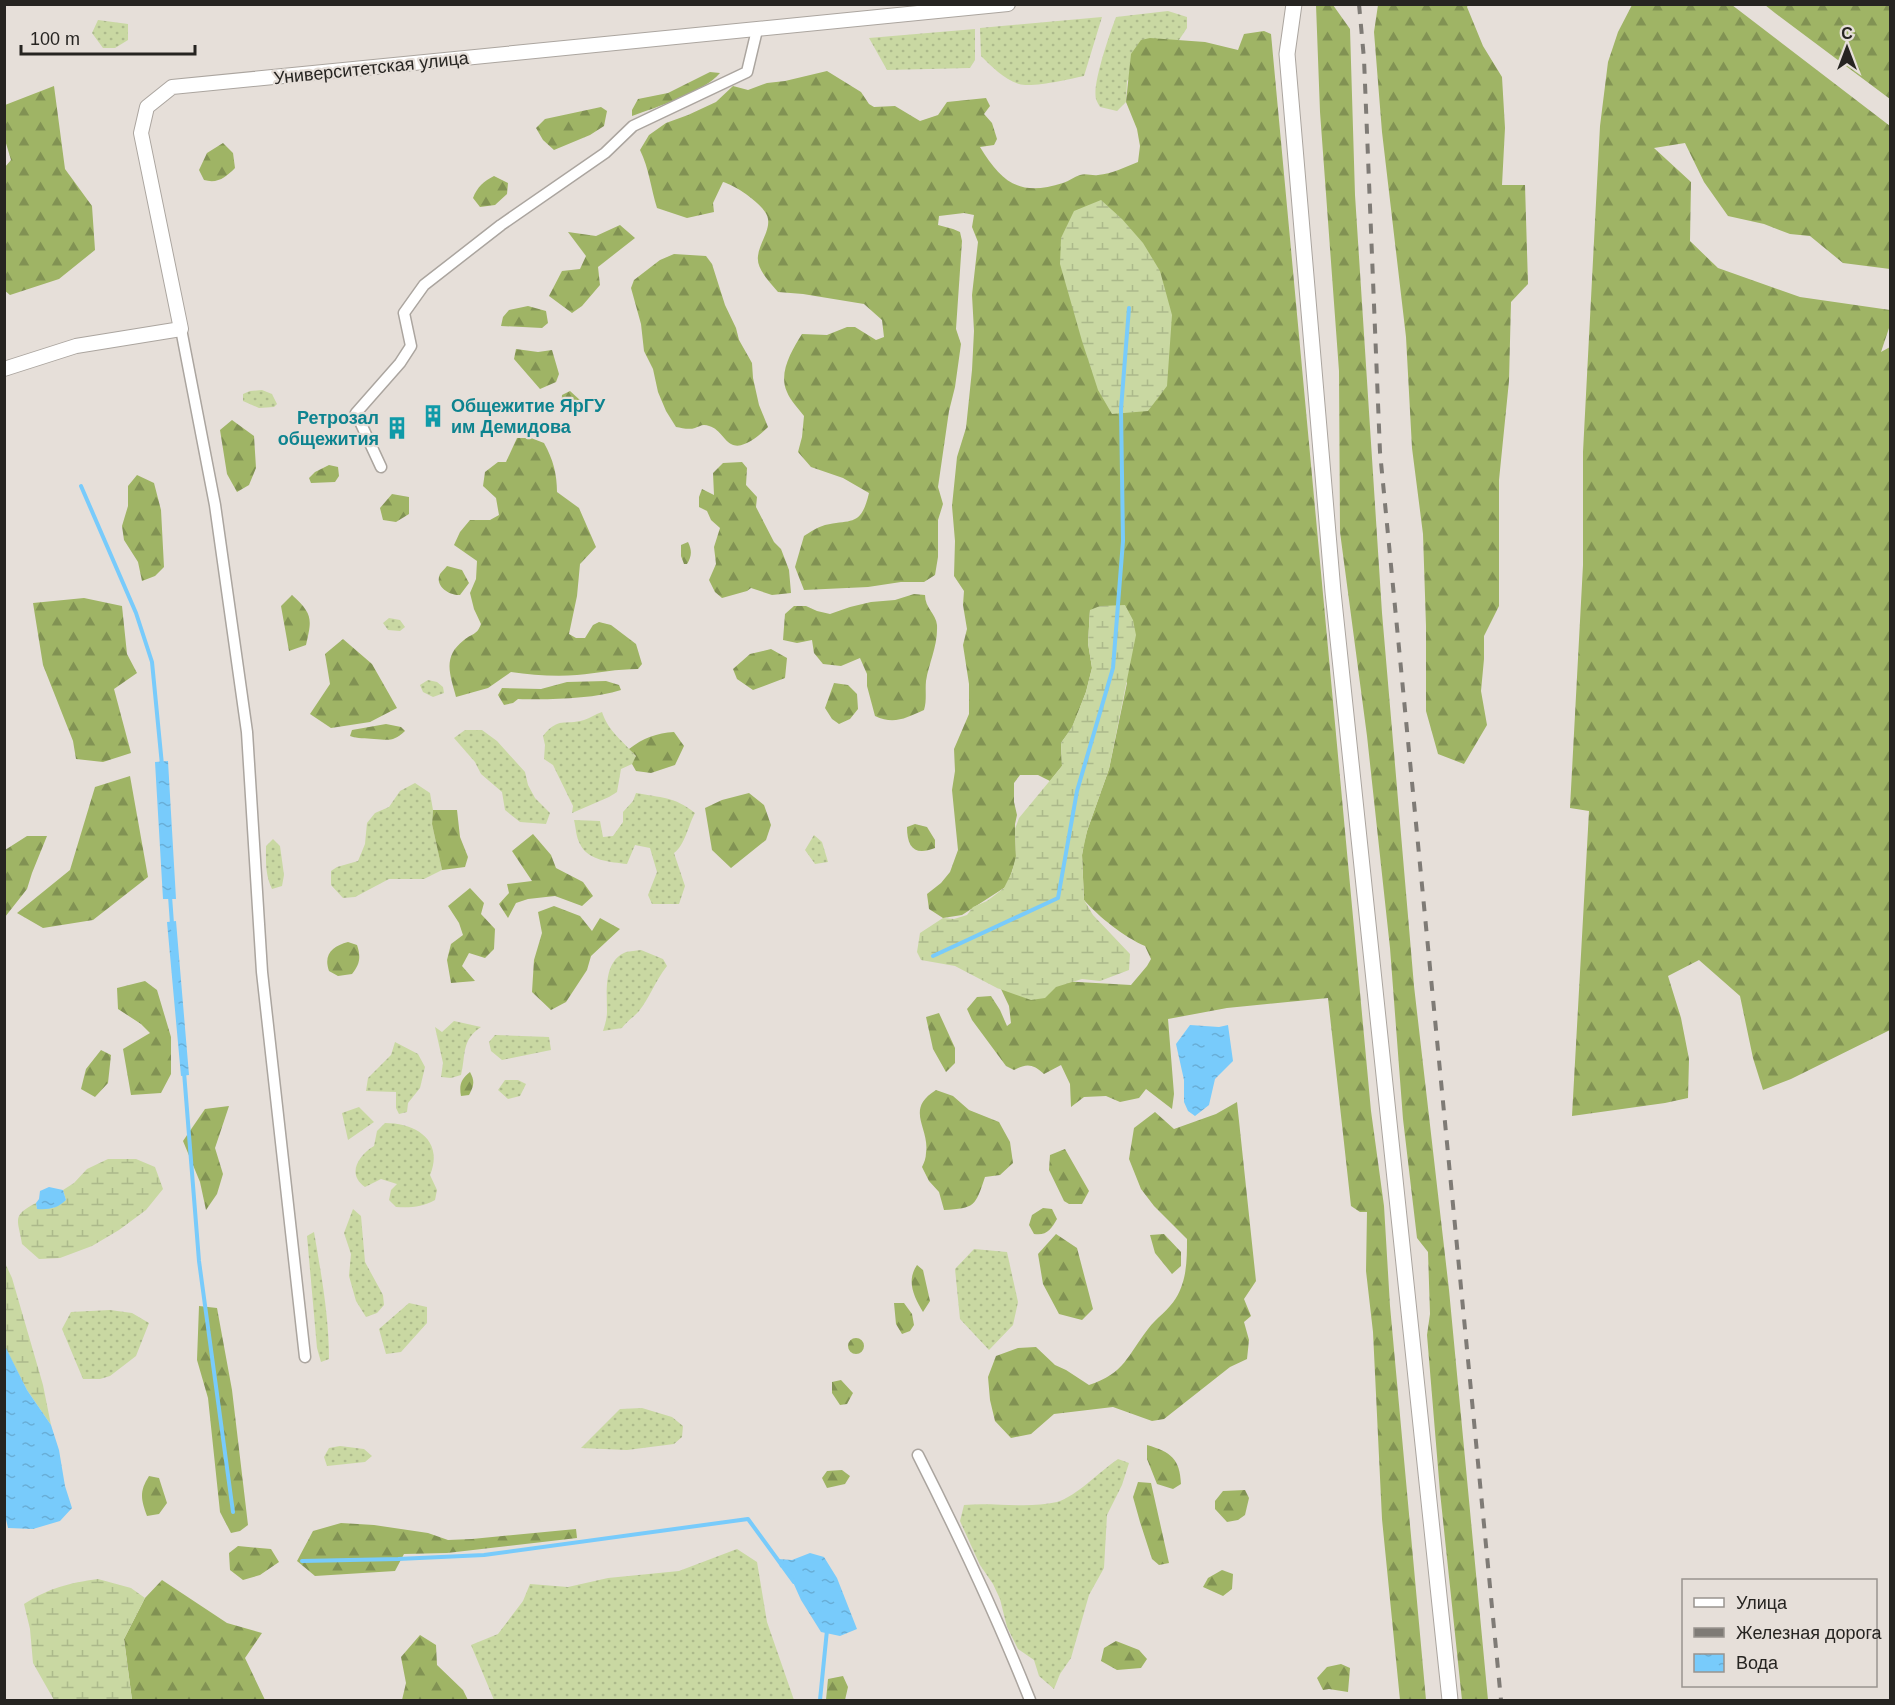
<svg xmlns="http://www.w3.org/2000/svg" width="1895" height="1705" viewBox="0 0 1895 1705" font-family="Arial,sans-serif">
<defs>
<pattern id="grass-dots" width="8" height="8" patternUnits="userSpaceOnUse" patternTransform="scale(1.5)"><rect width="8" height="8" fill="#c9d8a2"/><path d="M2 2h.1M6 6h.1" fill="none" stroke="#acb98b" stroke-width="1.8" stroke-linecap="round"/></pattern>
<pattern id="forest-firs" width="22" height="20" patternUnits="userSpaceOnUse" patternTransform="scale(1.5)"><rect width="22" height="20" fill="#9fb465"/><path d="M5 1l3.5 6h-7zM16 11l3.5 6h-7z" fill="#819253"/></pattern>
<pattern id="wetland-marsh" width="20" height="14" patternUnits="userSpaceOnUse" patternTransform="scale(1.5)"><rect width="20" height="14" fill="#c9d8a2"/><path d="M1 5h8M5 5V1M11 12h8M15 12V8" fill="none" stroke="#acb98b"/></pattern>
<pattern id="water-ripples" width="26" height="14" patternUnits="userSpaceOnUse" patternTransform="scale(1.5)"><rect width="26" height="14" fill="#78cbfb"/><path d="M2 4q2-2 4 0t4 0M15 11q2-2 4 0t4 0" fill="none" stroke="#68aed7"/></pattern>
</defs>
<rect width="100%" height="100%" fill="#e6dfd9"/>
<!-- grass -->
<path fill="url(#grass-dots)" d="M1168,11l19,6v11l-8,12h-14l-38,41 -1,21 -9,9 -17,-4c-1,-2 -3,-5 -4,-8 -4,-15 14,-66 20,-82z
M1102,17l-18,59c-14,3 -52,12 -65,8 -15,-5 -27,-17 -38,-28l-1,-28z
M98,20l30,4v16l-13,8h-12l-11,-15z
M975,29v31l-5,8 -83,2 -18,-32z
M262,390l10,4 5,10 -3,3 -15,1 -16,-7v-7l7,-3z
M389,618l11,2 5,7 -5,4 -12,-1 -5,-7z
M428,680l9,2 6,5 1,6 -11,4 -10,-5 -3,-7z
M602,712c7,21 21,28 34,45l-4,7 -11,5 -4,23 -8,5 -37,16 1,-7 -20,-41 -9,-6 1,-14 -2,-9c16,-20 21,-10 41,-16 6,-2 12,-6 18,-8z
M465,730h17l15,11 28,31 3,13 7,13 15,15 -4,11 -26,-2 -15,-12 -3,-18 -21,-18 -6,-12 -21,-24z
M415,783l15,10 3,17 -1,14 10,46 -18,9h-35l-34,18 -12,1 -12,-13v-14l6,-4 21,-6 7,-17 2,-21 8,-10 14,-6 11,-16z
M636,793c25,5 38,3 59,20 -7,13 -10,32 -21,40l11,33 -6,18h-27l-4,-9 9,-23 -7,-24 -15,-3 -8,19c-16,-2 -39,-3 -47,-20 -4,-7 -4,-16 -6,-24l26,1 3,16 10,-1 10,-14v-10l10,-11z
M814,835l8,7 6,20 -13,2 -10,-14z
M273,839l7,7 4,29 -2,11 -10,3c-7,-14 -6,-28 -6,-43z
M641,950l22,9 4,7c-12,15 -18,33 -28,45 -6,7 -11,9 -17,17l-19,3c2,-6 4,-13 4,-19 0,-20 -4,-51 19,-60 4,-1 10,-1 15,-2z
M454,1021l27,6c-20,13 -15,28 -20,48l-10,3 -10,-1 2,-14 -8,-36 7,5z
M495,1035l54,2 2,13 -49,10 -11,-9 -2,-9z
M395,1042l23,12 7,13 -5,21 -12,15 -1,9 -8,2 -3,-6v-16l-30,-1 2,-13 23,-23z
M505,1080h13l8,4 -6,12 -12,3 -10,-9z
M359,1107l15,15 -26,18 -6,-27z
M385,1123c32,0 59,18 45,52l7,15 -2,10c-13,7 -24,8 -39,7l-7,-7 2,-10 6,-6 -16,-5 -16,8c-19,-13 -6,-32 9,-41l3,-15z
M353,1209l8,7 4,46 18,33 1,10 -7,8 -11,4 -10,-16 -7,-25 2,-22 -7,-21z
M314,1232c7,41 15,84 15,127l-8,3 -4,-14 -10,-112z
M974,1249l33,3 11,50 -5,23 -24,25 -29,-31 -5,-50z
M409,1303l18,4v16l-26,29 -15,2 -7,-25z
M110,1310l22,3 17,10 -13,33 -26,20 -10,3h-17l-21,-50 9,-17z
M642,1408l30,9 11,9 -1,11 -8,7 -47,6 -46,-2 39,-39z
M340,1446l24,3 8,7 -7,6 -38,4 -3,-9 5,-9z
M1118,1459l11,4 -7,22 -15,30 -3,53 -15,27 -18,63 -11,16 -6,15 -15,-13 -5,-16 -16,-11 -11,-22 -7,-28 -7,-15 -13,-19 -20,-44 4,-16c30,-3 63,4 93,-3 20,-6 43,-31 61,-43z
M737,1549l20,13 10,60 27,78h-300l-23,-55 27,-11 25,-33 7,-17 38,3 40,-9 71,-7z"/>
<!-- forest -->
<path fill="url(#forest-firs)" d="M1316,5h17l17,24 5,166 27,418 32,373 35,304 39,410h-26l-22,-208 -13,-157 3,-21 -2,-62 -11,-14 -14,-119 -13,-171 -23,-212 -27,-204 -1,-161 -19,-259z
M1378,5h90l-1,2 16,39 19,31 3,51 -3,57h23l3,99 -17,18 -2,79 -10,99v126l-15,30v23l-3,32 6,34 -23,39 -26,-10 -12,-43v-85l-3,-92 -11,-86 -6,-111 -24,-205 -8,-100z
M1632,5h100l158,121v143l-47,-6 -33,-27 -20,-2 -26,-10 -36,-8 -24,-34 -19,-39 -31,5 37,34 -1,59 28,27 82,29 90,13v15l-9,27 9,-5v683l-99,49 -28,11 -10,-32 -13,-62 -41,-36 -31,16 13,42 8,41 -1,39 -23,5 -93,13 17,-305 -19,-3 13,-243v-113l17,-326 8,-64 10,-30z
M1765,5h125v94l-115,-86z
M1264,31l7,3 100,1077 13,95 6,100 36,394h-26l-18,-181 -9,-187 -7,-61 1,-59h-7l-9,-6 -23,-208 -101,10 -59,11 6,75 -2,15 -26,-20 -7,9 -19,4 -14,-6 -22,1 -13,10 -1,-23 -9,-19 -17,9c-11,-10 -17,-11 -30,-4l-8,-4 -34,-46 -5,-11 10,-12 14,-1 9,14 7,16 4,-3 -2,-17 -8,-17 42,-9 88,5 16,-19 4,-7 -6,-13c-21,-9 -46,-29 -61,-46l-2,-45 2,-12 3,-12 22,-62 18,-86 -37,-73 -2,33 4,25 -6,24 -14,36 -11,15 1,23 -12,15 -12,-6h-18l-6,8v19l3,13 -2,9 1,35 -9,27 -45,29 -19,3 -14,-9 -2,-15 14,-11 9,-11 8,-22 -6,-60 3,-19 -1,-22 15,-35v-30l-6,-39 4,-16 -4,-24 1,-14 -10,-15 1,-35 -3,-35 5,-49 9,-29 6,-58 2,-39 -2,-36 6,-53 -6,-15 2,-12 -10,-2 -25,3 -1,9 15,4 7,3 2,9 -6,88 5,15 -6,43 -6,24 -11,76 5,17 -5,16v37l-3,18 -11,7h-23l-33,5 -64,3 -9,-23 9,-31c6,-4 14,-9 21,-11 27,-6 36,2 44,-32l-26,-15 -32,-11 -13,-15 4,-15 2,-21c-6,-8 -14,-16 -17,-24 -9,-19 5,-42 15,-58l25,1 20,-8h8l21,13 8,-3 -2,-17 -18,-16 -61,-10 -25,-2c-8,-10 -22,-23 -20,-36 1,-12 12,-25 10,-37 -1,-13 -33,-34 -45,-37l-10,21 1,9 -27,6 -30,-10c-6,-19 -8,-40 -17,-58l9,-15 17,-12 22,-8 28,-13 17,-16 15,4 19,-7 18,-2 42,-10 34,21 8,12 5,3 21,-1 25,15 18,-6 9,-13 39,-4 4,8 -6,8 8,9 5,16 -3,6 -14,2c22,36 40,50 83,36 6,-2 11,-6 17,-8 6,-2 12,1 18,0 14,-1 27,-8 40,-13l2,-16 -3,-17 -11,-27 5,-48 10,-14 9,-2 55,4 33,8 6,-16z
M710,72l10,1c-16,19 -63,34 -88,43v-6l6,-11 30,-6z
M54,86l11,83 27,37 3,44 -36,29 -49,16 -6,-5 1,-123 6,-7 -6,-20v-35z
M601,107l6,4 -3,15 -14,9 -36,15 -11,-10 -7,-12 9,-9z
M223,143l10,10 2,15c-9,9 -17,16 -31,12l-5,-10 8,-17z
M494,176l14,7 -1,11 -12,11 -15,2 -7,-9c4,-11 11,-17 21,-22z
M620,225l15,13 -37,29 2,18 -18,21 -10,7 -23,-17 13,-25 18,-2 6,-13 -18,-24 28,4z
M674,254l32,2 6,8 13,41 11,23 3,12 13,23 1,15 6,27 9,22c-7,7 -25,24 -37,17 -9,-5 -12,-18 -27,-19 -3,0 -6,2 -9,3 -6,2 -13,0 -19,-1l-10,-16 -8,-19 -5,-23 -9,-18 -3,-27 -10,-36 3,-8 26,-20z
M528,306l18,5 2,12 -6,5 -41,-2 2,-9 6,-7z
M516,349l22,3 14,-2 7,24 -3,8 -16,7 -26,-30z
M570,391l11,10 1,8 -10,2 -11,-1 1,-15z
M232,420l22,16 2,32 -7,17 -12,7 -10,-18 -7,-44z
M517,438h14l13,5c9,16 13,31 13,49l22,16 17,39 -16,17 -3,32 -8,38 7,4h9l8,-13 6,-3 12,3 25,19 6,20 -4,5c-21,0 -40,4 -61,6 -21,2 -45,0 -66,-3l-23,16 -32,9c-6,-23 -14,-40 8,-57 9,-7 13,-5 17,-16l-7,-15 -4,-16 6,-14 1,-18 -23,-16 6,-13 10,-12h20l9,-5 -3,-17 -13,-12 2,-14 13,-10h8z
M742,462l5,6 -1,17 11,12 -1,10 18,35 7,7 8,21 2,23 -19,2 -21,-7 -4,3 -25,7 -7,-6 -6,-12 7,-16 -2,-17 6,-19 -9,-8 -4,-9 -8,-4v-10l3,-8 12,6 -1,-22 10,-10z
M329,465l9,2 1,9 -4,6 -24,1 -2,-5 6,-6z
M137,475l17,8 7,27 3,57 -9,9 -13,5 -4,-19 -14,-22 -2,-14 6,-20v-20z
M392,494l17,3v17l-13,8 -13,-2 -3,-12z
M688,542c4,8 4,14 -1,22h-3l-3,-8v-11z
M447,566l15,4 7,13 -9,12c-10,1 -26,-9 -20,-21 2,-3 5,-5 7,-8z
M914,594l11,1c0,13 11,19 12,30 1,21 -8,37 -11,56 -1,10 1,19 -2,29 -18,8 -30,15 -49,6l-8,-30v-12l-7,-16 -19,8 -18,-2 -9,-11 -2,-13 -15,3 -14,-3 2,-26 9,-8h12l11,5 13,3 20,-7 21,-5 24,-2z
M292,595c21,19 20,24 14,50l-17,6 -8,-45z
M84,598l38,8 5,48 10,19 -23,16 17,64 -28,9 -27,-3 -3,-18 -30,-76 -10,-62z
M343,639l29,25 25,44 -27,14 -39,6 -21,-14 20,-30 -5,-30z
M771,649l16,9 -2,20 -32,12 -16,-11 -4,-10 17,-15z
M606,681l13,4 2,5c-28,9 -73,10 -103,9l-5,4 -9,2 -6,-10 4,-7 39,1 26,-7z
M834,683l14,2 9,9 1,15 -8,10 -11,5 -7,-5 -7,-11z
M386,724l15,3 4,4c-12,11 -16,9 -31,8 -9,-1 -16,0 -24,-3l2,-6z
M674,732l10,14 -9,19 -24,8 -15,-2 -4,-7 4,-8 -7,-7c14,-11 28,-16 45,-17z
M130,776l18,101 -55,43 -50,8 -26,-15 53,-43 25,-83z
M749,793l15,12 7,20 -5,15 -35,28 -19,-18 -7,-42 17,-8z
M433,810h24l3,27 8,20 -3,10 -23,3 -10,-46z
M915,824l12,3 8,13v8c-20,8 -28,0 -28,-21z
M533,834l18,21 5,13 27,14 10,14 -11,10 -27,-10 -27,3 -12,4 -8,15 -9,-14 10,-11 -2,-9 25,-3 -20,-30z
M27,836h20l-15,37 -5,16 -22,28v-67z
M470,888l14,15 -3,11 14,15 -1,20 -9,9 -16,-5 -7,13 13,15 -24,2 -4,-23 4,-16 12,-9 -4,-12 -11,-17z
M554,906l26,10 12,15 8,-13 20,11 -29,27 -4,14 -21,32 -15,8 -19,-18 2,-32 8,-27 -4,-21z
M348,942l9,3c4,12 3,19 -5,29l-14,2 -9,-5c-6,-17 4,-25 19,-29z
M145,981l12,9 14,47v37l-10,19 -30,2 -8,-46 27,-16 -9,-9 -23,-15 -1,-21z
M939,1013l16,35v15l-9,9 -13,-23 -7,-32z
M101,1050l10,5 -3,28 -13,14 -14,-8 5,-20z
M470,1072c5,9 4,14 -1,23l-8,1c-2,-11 0,-17 9,-24z
M936,1090l17,6 16,14 30,12 11,20 3,21 -13,12 -15,2c-10,30 -10,31 -41,33l-5,-18 -10,-11 -7,-14c2,-4 4,-9 4,-14 4,-26 -22,-43 10,-63z
M1237,1102l19,179 -12,18 7,17 -7,6 5,18 -2,19 -17,8 -66,52 -12,2 -39,-14 -59,7 -23,20 -20,4 -16,-17 -5,-21 -2,-23 8,-21 22,-8 18,-1 19,18 11,5 23,15c36,-12 38,-29 59,-56 8,-11 21,-19 28,-31 11,-18 11,-39 11,-59l-33,-33 -13,-17 -12,-30 5,-31 21,-16 19,17 42,-15z
M229,1106l-14,42 8,26 -6,20 -11,16 -6,-28 -17,-41 22,-32z
M1065,1149l24,42 -7,13h-13l-5,-3 -15,-31 1,-15z
M1043,1208l9,1 5,10c-6,10 -10,17 -23,15l-5,-9 3,-10z
M1056,1234l21,14 16,61 -11,11 -23,-6 -16,-30 -5,-30z
M1164,1234l17,18v14l-9,8 -17,-21 -5,-18z
M917,1265l6,5 7,31 -7,11c-9,-15 -17,-31 -6,-47z
M894,1303h10l8,11 2,11 -4,6 -8,3 -6,-10z
M199,1306l18,2 15,82 16,135 -8,6 -9,2 -11,-21 -12,-114 -11,-38z
M848 1346a8 8 0 1 1 16 0a8 8 0 1 1-16 0Z
M841,1380l12,13 -6,11 -7,1 -8,-12v-11z
M1147,1445c24,7 33,14 34,39l-8,5 -16,-5 -10,-25z
M842,1470l8,6 -5,8 -18,4 -5,-10 5,-7z
M149,1476l10,2 8,25 -8,11 -12,2c-6,-17 -8,-24 2,-40z
M1138,1482l13,1 18,80 -10,2 -7,-6 -12,-37 -7,-25z
M1245,1490l4,8 -4,17 -7,5 -11,2 -12,-13v-8l8,-10z
M341,1523l33,2 54,8 20,7 24,-1 104,-10 1,9 -130,15 -43,1 -9,17 -80,5 -18,-15 16,-30z
M238,1546l33,3 8,13 -19,13 -17,5 -13,-10 -1,-17z
M1222,1570l11,4 -1,15 -9,7 -20,-9 5,-9z
M162,1580l65,43 35,10 -17,25 20,42h-133l-8,-61 21,-41z
M420,1635l16,10 1,20 26,25 5,10h-66l4,-17 -5,-26z
M1116,1641l23,9 8,9 -6,9 -24,2 -16,-9 3,-13z
M1341,1664l9,4 -2,24 -19,-3 -6,1 -6,-12 10,-11z
M843,1676l5,11 -3,13h-19l2,-21z"/>
<!-- wetland -->
<path fill="url(#wetland-marsh)" d="M1101,200l21,19 21,24 17,28 12,44 -5,71 -19,25 -36,3 -14,-24 -16,-49 -22,-77 1,-26 13,-27z
M1125,605l8,15 3,15 -27,134 -22,62 -5,24 2,45 9,15 37,39 -1,16 -29,11 -18,-2 -26,8 -11,11 -14,2 -34,-12 -42,-22 -34,-6 -4,-8 3,-19 23,-15 11,1 13,-4 6,-8 14,-6 17,-13 8,-16 4,-16 -1,-27 4,-11 43,-52 -1,-23 11,-16 14,-35 6,-24 -4,-25 2,-33 10,-4z
M108,1159h28l19,8 8,22 -17,21 -27,20 -27,16 -32,12 -21,1 -17,-15c-4,-25 -11,-28 14,-41l1,6 16,-1 13,-8 -3,-10 11,-7 13,-14z
M5,1263l7,15 31,107 8,40 -24,-35 -22,-43z
M98,1579l33,9 14,10 -21,41 8,61h-78l-21,-37 -3,-34 -6,-25c25,-16 45,-21 74,-25z"/>
<!-- water -->
<path fill="url(#water-ripples)" d="M168,761l8,138h-13l-8,-137z
M176,921l13,154 -8,1 -14,-154z
M1190,1025l29,2 9,-2 5,36 -18,18 -6,26 -14,11 -7,-5 -4,-9v-22l-8,-36z
M49,1187l14,3 3,10c-8,8 -17,10 -29,9l-1,-6 3,-4 1,-8z
M5,1346l22,44 24,35 8,25 6,36 7,22 -12,13 -27,8 -25,-1 -3,-13z
M810,1553l14,4 13,21 20,51 -17,7 -19,-4 -20,-32 -13,-29 -8,-4 -2,-8 14,1z"/>
<g fill="none" stroke-linecap="round" stroke-linejoin="round">
<!-- stream -->
<path stroke="#78cbfb" stroke-width="4" d="M81,486l55,127 16,49 10,103
M170,896l2,28
M933,956l125,-58 19,-107 36,-123 10,-127 -2,-132 8,-101
M184,1072l15,189 34,251
M302,1561l96,-2 86,-4 264,-36 46,63
M820,1700l7,-70"/>
<!-- minor casing -->
<g stroke="#aba59f" stroke-width="13">
<path id="minor" d="M181,329l34,176 32,227 15,240 43,385
M381,467l-25,-54 44,-50 11,-17 -7,-33 20,-28 77,-60 104,-72 28,-27 114,-54 10,-42
M918,1455c41,81 79,162 112,245"/>
</g>
<!-- tertiary casing -->
<g stroke="#aba59f" stroke-width="16">
<path id="tertiary" d="M4,369l72,-23 105,-17 -40,-196 6,-26 25,-20 836,-83"/>
</g>
<!-- secondary casing -->
<g stroke="#aba59f" stroke-width="17">
<path id="secondary" d="M1294,4l-7,50 46,538 117,1108"/>
</g>
<!-- minor -->
<use href="#minor" stroke="#fff" stroke-width="10"/>
<!-- tertiary -->
<use href="#tertiary" stroke="#fff" stroke-width="14"/>
<!-- secondary -->
<use href="#secondary" stroke="#fff" stroke-width="15"/>
<!-- rail -->
<path stroke="#7f7b76" stroke-width="4" stroke-dasharray="10 10" stroke-linecap="butt" d="M1359,4l5,55 16,393 121,1248"/>
</g>
<!-- icons -->
<defs>
<g id="building-bare" transform="scale(1.8)"><path d="M-4-6H4V6H1V3H-1V6H-4ZM-2.5-4.3h1.7v1.8h-1.7ZM.8-4.3h1.7v1.8H.8ZM-2.5-1h1.7V.8h-1.7ZM.8-1h1.7V.8H.8Z" fill="#0f9aa8" stroke="#e6dfd9" stroke-width="2.5" paint-order="stroke"/></g>
</defs>
<g fill-rule="evenodd">
<use href="#building-bare" x="433" y="416"/>
<use href="#building-bare" x="397" y="428"/>
</g>
<g text-anchor="middle" stroke-width="4.5" stroke-linejoin="round" paint-order="stroke">
<!-- street labels -->
<g font-size="18" fill="#262421" stroke="#e6dfd9">
<text transform="translate(371 68) rotate(-6)" y="6">Университетская улица</text>
</g>
<!-- culture labels -->
<g font-size="18" font-weight="bold" fill="#0d838f" stroke="#e6dfd9" text-anchor="start">
<text x="451" y="412">Общежитие ЯрГУ<tspan x="451" dy="21">им Демидова</tspan></text>
<text x="379" y="424" text-anchor="end">Ретрозал<tspan x="379" dy="21">общежития</tspan></text>
</g>
</g>
<!-- border -->
<rect width="1895" height="1705" fill="none" stroke="#262421" stroke-width="12"/>
<!-- legend -->
<rect x="1682" y="1579" width="195" height="108" fill="#e6dfd9" stroke="#99948f" stroke-width="1.5"/>
<rect x="1694" y="1598" width="30" height="9" fill="#ffffff" stroke="#99948f" stroke-width="1.5"/>
<text x="1736" y="1609" font-size="18" fill="#262421">Улица</text>
<rect x="1694" y="1628" width="30" height="9" fill="#7f7b76" stroke="#99948f" stroke-width="1.5"/>
<text x="1736" y="1639" font-size="18" fill="#262421">Железная дорога</text>
<rect x="1694" y="1654" width="30" height="18" fill="url(#water-ripples)" stroke="#99948f" stroke-width="1.5"/>
<text x="1736" y="1669" font-size="18" fill="#262421">Вода</text>
<!-- north arrow -->
<g transform="translate(1847 48)" stroke="#e6dfd9" stroke-width="4.5" paint-order="stroke">
<path d="M0-4.5L10 22L0 15L-10 22Z" fill="#262421"/>
<text y="-9" font-size="16" font-weight="bold" text-anchor="middle" fill="#262421">С</text>
</g>
<!-- scale -->
<path d="M21 45v9h174v-9" fill="none" stroke="#262421" stroke-width="3"/>
<text x="30" y="45" font-size="18" fill="#262421" stroke="#e6dfd9" stroke-width="4.5" paint-order="stroke">100 m</text>
</svg>
